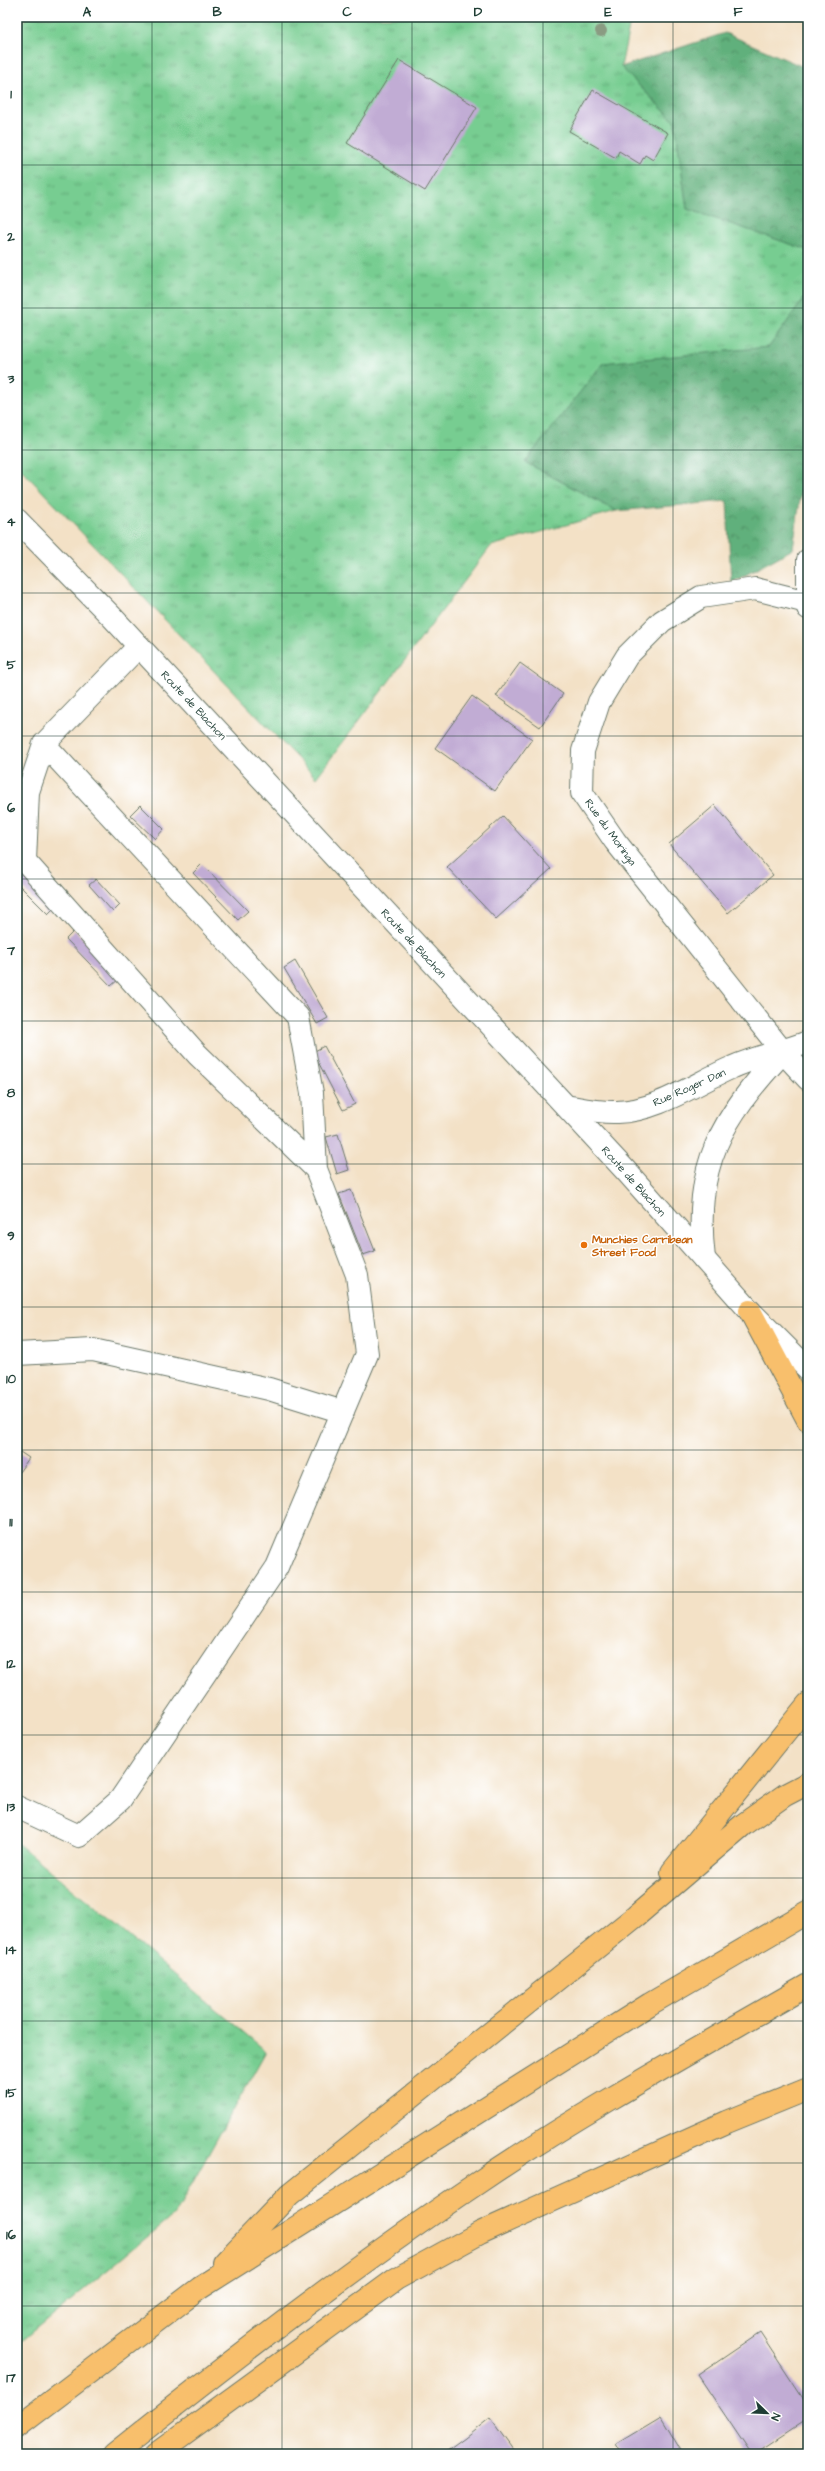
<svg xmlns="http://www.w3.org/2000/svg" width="825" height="2471" viewBox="0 0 825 2471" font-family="'Architects Daughter',sans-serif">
<defs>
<pattern id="grass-tufts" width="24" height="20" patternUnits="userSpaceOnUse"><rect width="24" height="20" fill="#77cd91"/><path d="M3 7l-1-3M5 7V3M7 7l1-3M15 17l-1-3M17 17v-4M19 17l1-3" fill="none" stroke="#61a877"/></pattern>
<pattern id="forest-crowns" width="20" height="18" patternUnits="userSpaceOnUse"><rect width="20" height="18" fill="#61b07b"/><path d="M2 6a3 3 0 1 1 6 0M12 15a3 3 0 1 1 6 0" fill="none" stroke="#4f9066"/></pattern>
</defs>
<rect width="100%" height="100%" fill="#fff"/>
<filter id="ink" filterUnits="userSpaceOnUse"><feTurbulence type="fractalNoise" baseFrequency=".025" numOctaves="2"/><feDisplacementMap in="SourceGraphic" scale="8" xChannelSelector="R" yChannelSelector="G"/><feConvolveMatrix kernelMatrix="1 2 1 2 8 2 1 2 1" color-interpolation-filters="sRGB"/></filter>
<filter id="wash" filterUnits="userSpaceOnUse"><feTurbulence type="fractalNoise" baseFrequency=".012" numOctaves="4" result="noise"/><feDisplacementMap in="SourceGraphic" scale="16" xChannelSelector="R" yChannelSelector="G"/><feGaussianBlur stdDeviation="0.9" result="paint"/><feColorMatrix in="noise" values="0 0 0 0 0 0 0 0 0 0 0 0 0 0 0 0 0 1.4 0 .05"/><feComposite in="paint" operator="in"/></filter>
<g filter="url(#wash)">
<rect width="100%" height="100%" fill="#f3e1c6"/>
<!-- grass -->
<path fill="url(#grass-tufts)" stroke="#4b8562" d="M27,17h604l-10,50 54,55 12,87 121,41v43l-39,54 -166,16 -78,99 91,49 -125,35 -175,232 -299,-313v-431z
M17,1843l249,208 -91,163 -158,131z"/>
<!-- forest -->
<path fill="url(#forest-crowns)" stroke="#407658" d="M725,33l83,36v181l-121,-41 -12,-87 -54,-55z
M808,293v151l-15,105 -62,34 -4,-82 -111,10 -91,-49 78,-99 166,-16z"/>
<g id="blocks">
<!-- building -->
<path fill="#c1acd4" d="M399,60l78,47 -52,84 -78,-48z
M593,90l75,43 -15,27 -8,-5 -5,9 -21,-13 -3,7 -47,-27z
M520,663l43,31 -23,33 -44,-31z
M472,696l60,43 -37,52 -60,-43z
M140,805l24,24 -9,10 -25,-24z
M715,805l58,70 -45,38 -59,-69z
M503,816l48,53 -55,50 -49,-52z
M17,864l40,41 -9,9 -31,-31z
M202,864l46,47 -10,9 -45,-47z
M96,879l24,26 -7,7 -24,-27z
M75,930l45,48 -9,8 -45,-47z
M295,961l33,57 -11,6 -33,-56z
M324,1046l31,58 -12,6 -30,-58z
M338,1134l11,36 -12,4 -11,-37z
M351,1190l24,61 -12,4 -24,-61z
M17,1450l12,8 -12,17z
M760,2333l48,73v13l-53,35h-4l-53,-79z
M661,2417l22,37h-61l-6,-10z
M490,2418l26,36h-73l22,-16z"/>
</g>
</g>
<g filter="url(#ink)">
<use href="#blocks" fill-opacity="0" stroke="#697667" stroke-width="1"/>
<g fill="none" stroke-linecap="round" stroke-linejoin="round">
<!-- service casing -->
<g stroke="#697667" stroke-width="24">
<path id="service" d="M807,602l-52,-13 -54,8 -39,24 -35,35 -28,46 -16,49 -1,42 33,48 168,211 25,27
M44,744l-16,48 -3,69 172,193 119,115
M17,1354l76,-4 176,39 74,23
M17,1807l62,29 41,-36 157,-233 90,-213 -10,-79 -41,-106 -4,-76 -14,-76 -254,-273 95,-98"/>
</g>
<!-- minor casing -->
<g stroke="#697667" stroke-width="24">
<path id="minor" d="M808,560v48
M566,1106c17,3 34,7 51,6 41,-1 80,-30 116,-45 24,-11 50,-15 75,-25
M704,1259c-11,-94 17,-140 79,-207"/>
</g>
<!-- tertiary casing -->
<g stroke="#697667" stroke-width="24">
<path id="tertiary" d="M17,520l95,97 514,554 124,140 58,58"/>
</g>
<!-- trunk casing -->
<g stroke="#697667" stroke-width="24">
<path id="trunk" d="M750,1311l58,109
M672,1872l136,-168
M224,2263l65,-68 347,-279 108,-92 41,-29 23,-12
M17,2427l183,-139 450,-284 158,-92
M114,2454c120,-96 241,-189 368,-274 105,-71 217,-132 326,-195
M156,2454l240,-175 84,-46 247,-111 81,-33"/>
</g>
<!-- service -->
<use href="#service" stroke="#fff" stroke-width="22"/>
<!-- minor -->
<use href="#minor" stroke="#fff" stroke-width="22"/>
<!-- tertiary -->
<use href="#tertiary" stroke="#fff" stroke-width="22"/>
<!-- trunk -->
<use href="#trunk" stroke="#f8bf6c" stroke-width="22"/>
</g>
<!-- trees -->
<circle fill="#8a9b82" cx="601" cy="31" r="6"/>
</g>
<!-- grid -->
<path fill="none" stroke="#1f3d34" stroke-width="1" stroke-opacity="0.55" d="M152,17v2437M282,17v2437M412,17v2437M543,17v2437M673,17v2437M17,165h791M17,308h791M17,450h791M17,593h791M17,736h791M17,879h791M17,1021h791M17,1164h791M17,1307h791M17,1450h791M17,1592h791M17,1735h791M17,1878h791M17,2021h791M17,2163h791M17,2306h791"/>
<!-- markers -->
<circle fill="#e8710a" stroke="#fff" stroke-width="1.5" cx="584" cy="1245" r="4"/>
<g text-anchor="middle" stroke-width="3" stroke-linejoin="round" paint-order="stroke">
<!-- street labels -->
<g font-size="11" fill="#1f3d34" stroke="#fff">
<text transform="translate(194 705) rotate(47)" y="4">Route de Blachon</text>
<text transform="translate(611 832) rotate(54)" y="4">Rue du Moringa</text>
<text transform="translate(414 943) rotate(47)" y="4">Route de Blachon</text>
<text transform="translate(689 1087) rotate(-24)" y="4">Rue Roger Dan</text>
<text transform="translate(634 1181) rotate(48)" y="4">Route de Blachon</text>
</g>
<!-- food labels -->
<g font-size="11" font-weight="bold" fill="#c56008" stroke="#fff" text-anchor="start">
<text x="592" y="1243">Munchies Carribean<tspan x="592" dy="13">Street Food</tspan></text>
</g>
</g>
<!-- margin -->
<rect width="825" height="2471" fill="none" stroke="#fff" stroke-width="44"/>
<!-- north arrow -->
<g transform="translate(767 2413) rotate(113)" stroke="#ffffff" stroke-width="3" paint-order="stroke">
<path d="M0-3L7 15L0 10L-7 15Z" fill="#1f3d34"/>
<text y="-6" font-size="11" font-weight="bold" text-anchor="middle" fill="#1f3d34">N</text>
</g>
<rect x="22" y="22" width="781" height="2427" fill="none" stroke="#1f3d34" stroke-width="1.5"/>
<g font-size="13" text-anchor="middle" font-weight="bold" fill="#1f3d34">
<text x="87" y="16">A</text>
<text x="217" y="16">B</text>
<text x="347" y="16">C</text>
<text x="478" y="16">D</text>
<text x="608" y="16">E</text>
<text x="738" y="16">F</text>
<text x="11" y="98">1</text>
<text x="11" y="241">2</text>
<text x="11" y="383">3</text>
<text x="11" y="526">4</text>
<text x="11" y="669">5</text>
<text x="11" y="812">6</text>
<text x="11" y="955">7</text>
<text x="11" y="1097">8</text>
<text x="11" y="1240">9</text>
<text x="11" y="1383">10</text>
<text x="11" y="1526">11</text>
<text x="11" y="1668">12</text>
<text x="11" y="1811">13</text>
<text x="11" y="1954">14</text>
<text x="11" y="2097">15</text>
<text x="11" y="2239">16</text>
<text x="11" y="2382">17</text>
</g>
</svg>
